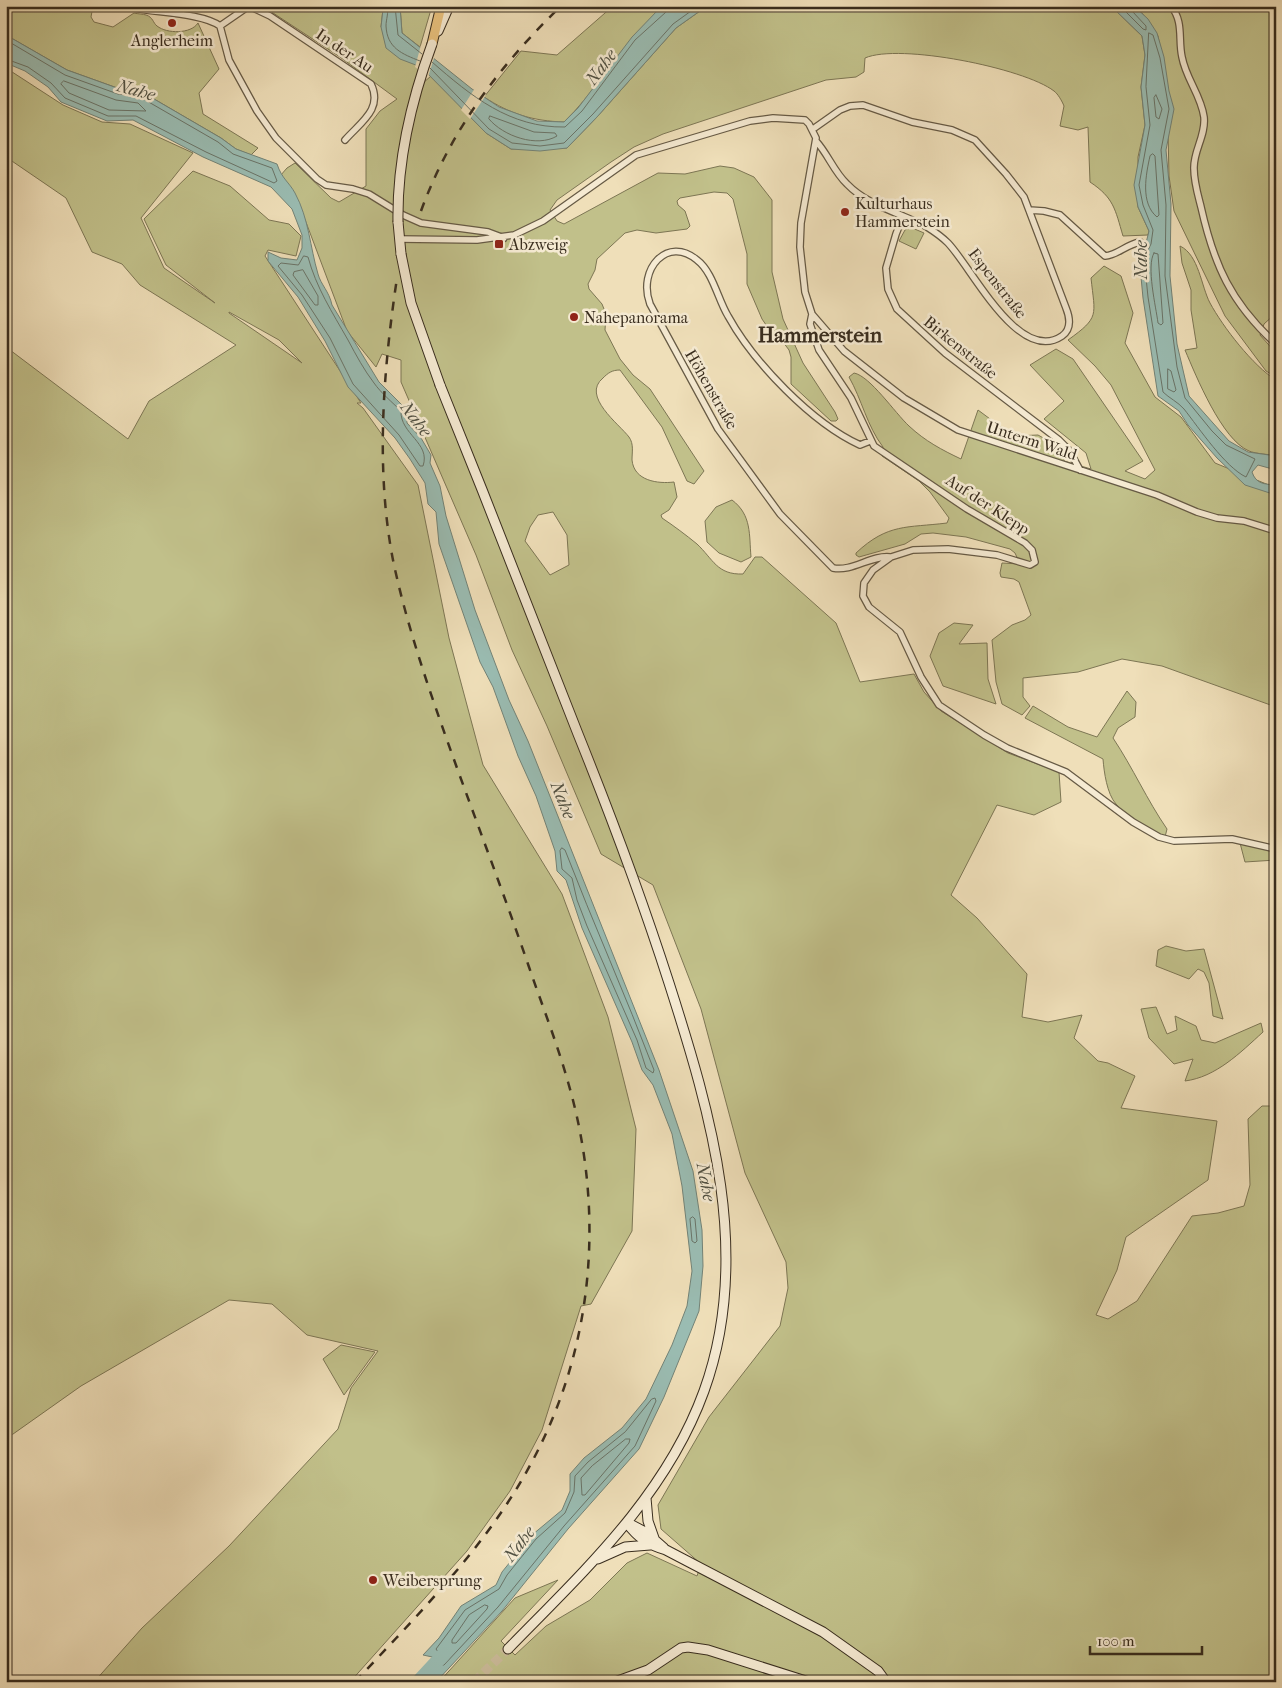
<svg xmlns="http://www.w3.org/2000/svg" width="1282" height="1688" viewBox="0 0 1282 1688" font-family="'IM FELL French Canon',serif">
<rect width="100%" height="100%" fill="#efdfb9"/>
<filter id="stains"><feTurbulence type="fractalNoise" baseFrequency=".004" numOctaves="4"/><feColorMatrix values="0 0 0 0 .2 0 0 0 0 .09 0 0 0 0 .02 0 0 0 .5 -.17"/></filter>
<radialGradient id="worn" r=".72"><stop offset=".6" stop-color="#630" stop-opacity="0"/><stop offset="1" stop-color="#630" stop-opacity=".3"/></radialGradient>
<!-- green -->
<path fill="#c1c08a" stroke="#7d7654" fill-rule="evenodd" d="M6,6h87l-2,11 3,5 19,5 21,-14c4,1 9,1 12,2 7,2 7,8 11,11 10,8 34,8 41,-3l21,46 -20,24 4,21 55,34 -7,7 -15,-6 -15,-11 -79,-46 -22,-3 -53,-19 -61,-35z
M381,6l2,3 -2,18 40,40 2,16 8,-7 55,57 25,16 56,-1 30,-31 79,-89 31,-22h404l31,30 3,19 -4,32 4,38 -7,32v50l11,24 -1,4 -25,1c-8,-27 -9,-38 -33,-54l-2,-55 -10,3 -18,-4 4,-20c-2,-5 -6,-12 -10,-15 -30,-23 -155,-48 -189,-33l-1,14 -8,5 -30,3 -163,54 -29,13 -23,15 -54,38 -7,10 7,11 7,3 94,-51 27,1 35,-8 14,2 20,9 18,23v72l11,47 20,44 32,49 3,7 -2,2h-5l-40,-37v-27l-2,-7 -6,-8 -10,-7 -11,-16 -15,-35v-30l-14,-55 -6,-6 -13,-1 -34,6 -3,3 1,4 7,6 5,15 -3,3 -31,4 -19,-3 -12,3 -28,26 -2,11 -7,14 1,5 13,15 4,10 -1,16 15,29 13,16 17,14 52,79 2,3 -10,13 -7,-3 -25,-54 -42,-57c-8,0 -12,3 -17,8 -22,18 16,46 26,59 5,7 3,15 3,23 2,21 26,24 42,22l3,15 -8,13 -8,5 1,3c12,8 24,17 35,26 16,15 20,31 46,30l12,-17h7l74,66 24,59 54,-8 10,18 17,19 67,42 51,19 2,30 -27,13 -37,-10 -46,90 26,23 50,56 -5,43 26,5 34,-7 -8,23 24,23 10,2 27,13 -14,32 96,13 -9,59 -82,57 -9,33 -21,45 12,4 29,-18 55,-85 26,-3 26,-7 6,-21 -2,-66 14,-13h14v576h-805l-5,-5 -6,5h-21l76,-84 43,-18 -57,61 14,14 31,-29 44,-26 37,-37 20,-10 50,23 4,-12 -40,-35 -3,-24 51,-88 71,-91 8,-38 -2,-26 -41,-89 -44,-164 -48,-124 -52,-31 -54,-128 -35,-76 -36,-95 -75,-173v-22l-19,-6 -6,13 -29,-36 -46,-122 -21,-33 7,-8 8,-5 36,35 8,4 27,-16v-57l14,-18 17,-12 -57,-42 -76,-50zM553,512l14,23 2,30 -19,10 -25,-34 5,-14 8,-12z
M400,6h32l-12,41 -18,-14z
M613,6h54c-12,7 -20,16 -29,26 -26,29 -46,63 -74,90 -31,-1 -54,-8 -80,-25l37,-46 36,4z
M1137,6h139v307l-12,11 -4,11 16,18v24l-10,-6 -41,-55 -51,-105 -5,-35 -2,-89 -9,-51z
M6,68l57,37 39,17 28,2 63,29 -52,65 23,50 51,35 -49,-38 -22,-46 49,-48 37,15 39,34 20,4 12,12 -5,20 -28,-6 -3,6 96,147h-4l6,5 55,77 31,153 34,127 79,129 46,123 28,112 -4,102 -41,73 -10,2 -39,124 -32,61 -43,60 -117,131h-256l48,-54 87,-82 109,-117 13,-41 27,-37 -71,-16 -35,-31 -43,-4 -148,86 -75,53v-1092l122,92 21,-38 87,-56 -96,-60 -18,-21 -30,-12 -26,-54 -60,-41zM229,312l50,28 23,23 -73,-50z
M910,227l14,6 -8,16 -17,-8 6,-11z
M1180,246c19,9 21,40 30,57 13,24 43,63 66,77v76c-8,-2 -20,-2 -27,-5 -27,-11 -53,-75 -64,-101l12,-2 -6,-38v-20l-9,-27z
M1104,266l17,10 12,37 -8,30 30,54 26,20 34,46 61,25v219l-114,-41 -40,-7 -44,13 -55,6v19l7,9 -8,9 -20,-11 -6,-22 -4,-42 20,-15 13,-5 6,-5 -12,-33 -5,-3 -13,-2 -1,-4 2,-10 18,1 -5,-11 -5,-4 -44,-12 -33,-4 -12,1 -16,10 -46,13 -3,-2v-2c32,-30 51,-25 91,-30l2,-5 -19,-26 -11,-11 -37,-25 1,-9c-16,-21 -21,-47 -34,-70l5,-4c16,3 41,40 55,53 16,15 33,24 52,33l17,-49 35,26 25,-1 25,14 1,12 27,8 -5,-16 -42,-34 20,-18 -34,-36 26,-16 17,10 70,102 -18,10 20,8 10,-9 -44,-85 -16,-19 -27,-26c32,-23 27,-24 23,-62z
M732,500c20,15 17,35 19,57l-10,5 -22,-9 -12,-11 -2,-21 11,-14z
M954,623l19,2 -14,19 28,-1 1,36 8,25 -53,-18 -13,-30 9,-23z
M1127,691l9,11 -1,15 -17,11 -5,10c20,30 34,62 54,91l-2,8c-17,-7 -37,-19 -49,-33 -9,-10 -12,-32 -13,-45l-78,-41 8,-12 35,21 29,10z
M1240,843l36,8v9l-31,2z
M1166,946l20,5 18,-2 19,70 -10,-3 -4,-33 -5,-11 -6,-3 -9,10 -33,-13 2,-16z
M1156,1007l11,27 10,-4 -2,-14 21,10 5,14 14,3 46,-20 2,9c-23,21 -47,45 -78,49l8,-22 -19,5 -25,-26 -8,-29z
M341,1345l34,7 -31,43 -21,-36z"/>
<!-- water -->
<path fill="#9abcb2" stroke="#738377" d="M381,6h19l2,27 70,56 27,18 38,14 27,1 14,-14 54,-71 25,-26 10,-5h40l-31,22 -79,89 -30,31 -27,3 -29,-2 -25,-16 -65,-66 -21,-8 -14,-11 -5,-21 2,-18z
M1111,6h23l14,13 9,14 7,24 5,34 5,18 -8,41 5,54 -1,72 7,68 12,52 40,45 19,11 28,4v14l-18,-5 -6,7c4,12 12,12 24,13v10l-31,-10 -28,-27 -29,-33 -9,-14 -21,-15 -15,-98 -4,-42 7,-13 3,-12 -11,-24 -4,-22 11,-60 -4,-38 4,-32 -3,-19z
M6,35l61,35 53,19 22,3 79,46 15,11 41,15c5,15 12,18 18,29 14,26 15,54 23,81 3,11 11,17 14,31l47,77 28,28v13l14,15 10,17 -1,8 10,23 6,30 29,94 34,90 19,41 131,329 34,101 9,59 1,36 -4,45 -35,86 -25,52 -71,80 -66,82 -66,71h-14l15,-24 -14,-3 16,-17 22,-32 35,-21 6,-13 30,-37 30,-25 8,-19v-17l14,-16 38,-30 24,-29 26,-54 15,-39 5,-35 -10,-85 -10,-52 -19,-49 -11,-15 -10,-28 -50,-114 -16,-48 -9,-9 -2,-20 -19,-55 -18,-40 -25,-69 -13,-25 -41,-118 -3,-32 -8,-8 -3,-21 -15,-24 -15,-21 -47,-51 -23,-46 -27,-44 -30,-36v-9l13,6 16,2 5,-12v-13l-10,-26 -21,-22 -68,-30 -70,-37 -26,1 -46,-19 -13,-15 -23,-16 -19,-8z"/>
<!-- pier -->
<path fill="#efdfb9" d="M421,45l14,10 -7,22 -13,-10z
M475,88l11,7 -16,24 -9,-9z"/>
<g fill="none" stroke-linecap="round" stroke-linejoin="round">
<!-- shore -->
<path stroke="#6a7468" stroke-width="1" d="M387,6c2,7 -1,13 -1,20 1,22 16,28 34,35
M395,6l3,29 24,19
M1120,6l23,23 3,1v-4l-14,-15 -1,-5
M1149,33l4,2 7,23 9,51 -8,41 5,55 -1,71 12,91 8,31 27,33 14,14 29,14 -9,18c-21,-10 -47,-49 -62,-68 -6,-7 -15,-11 -21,-17l-15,-95 -4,-39 7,-14 2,-14 -10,-25 -4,-20 11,-60 -4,-38z
M6,40l59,35 53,19 22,3 78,45 15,12 39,14 5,13 -3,2 -68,-31 -70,-36h-28l-43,-18 -14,-15 -23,-16 -22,-8
M432,62c39,34 78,66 133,65l17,-16 53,-71 31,-28 2,-6
M430,68l59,61 23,14 28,3 24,-3 29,-29 80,-90 25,-18
M64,81l52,19 22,3 8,8 -37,-1 -40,-17 -8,-9z
M1156,95l6,14 -3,10 -3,-2 -2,-19z
M490,116l44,16 21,1 2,3c-20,12 -54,0 -68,-17z
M1153,154l2,2 4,59 -2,2c-17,-14 -11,-43 -7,-61z
M1154,253l4,1 5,69 -2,2 -3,-2c-2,-16 -12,-57 -4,-70z
M304,256l4,1c8,30 24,55 40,83 8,15 16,30 26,43 7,10 18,19 27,28 -1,23 30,32 22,55h-3l-21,-31 -46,-51 -23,-46 -28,-43 -24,-29 3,-3 17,2z
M303,270l15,26v9h-3l-22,-30 1,-3z
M1168,369l3,2 5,19 -2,2 -6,-3z
M562,848l3,2c28,73 61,146 89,220l-1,3 -7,-5 -9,-28 -50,-114 -10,-26 -5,-22 -10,-9 -2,-18z
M693,1217l2,2 2,22 -2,2 -3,-2 -2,-22z
M652,1399l3,-1 1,3 -21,45 -71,80 -66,81 -54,58h-3v-9l-5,-7 29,-39 34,-21 8,-14 29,-36 29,-26 9,-21 1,-16 13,-14 37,-30z
M626,1439h4l-1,4 -44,52h-3l-1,-17 11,-12z
M485,1605l3,1 -1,3 -31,34h-4v-3l17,-25z"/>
<!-- river -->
<path stroke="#9abcb2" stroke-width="14" d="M418,1682l25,-27"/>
<!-- secondary-tunnel -->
<path stroke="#cbbb9a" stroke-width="9" stroke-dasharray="9 4.5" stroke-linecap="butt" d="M474,1682l34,-33"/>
<!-- street casing -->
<g stroke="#665a45" stroke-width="8">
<path id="street" d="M123,6c26,7 78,6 97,20l9,34 28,51 19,27 41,41 9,6 27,4 16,5 34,21 18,8 67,9 16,6
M1171,6c13,16 7,33 11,51 4,22 19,38 22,60 2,19 -11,34 -10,52 0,13 4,26 7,38 13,58 30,96 75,137
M220,26l29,-20 21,10 101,68c12,25 -10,38 -26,56
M813,129l27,-19 10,-4 13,-1 49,17 40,8 23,10 31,34 18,23 42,111c4,10 6,21 -4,28 -43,29 -90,-68 -114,-93 -6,-6 -13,-11 -21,-16 -26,-14 -59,-21 -80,-43 -13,-12 -19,-30 -31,-43
M1029,210l15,1 16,4 45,41c13,-1 20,-11 35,-14
M903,216l-7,18 -10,34 2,21 9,20 48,44 114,87 10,10 11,20
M399,239l78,1 37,-5 29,-14 93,-66 114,-34 23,-3 32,2 4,4 7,14 -15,85 -1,24 5,45 7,22 32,37 60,47 54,32 199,65 40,17 20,6 27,3 32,10
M812,314l-2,10 9,26 32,48 23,48 93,63 58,34 7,7 3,12 -5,3 -33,-10 -49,-6 -35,1 -22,7 -18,13 -9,13 -1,13 6,11 31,25 21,45 18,28 45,30 23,13 59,24 67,50 26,15 15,4 58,-2 44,10
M870,441l-10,4c-48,-22 -106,-82 -132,-129 -10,-16 -15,-44 -31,-56 -29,-25 -60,9 -47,44l68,125 62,85 53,54c19,4 38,-13 57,-11"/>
</g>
<!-- secondary casing -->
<g stroke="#392d1e" stroke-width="11">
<path id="secondary" d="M438,31l11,-25
M398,222l3,32
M440,385c47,116 93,233 138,349 33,82 64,165 91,249 42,131 84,273 35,408 -38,105 -120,180 -196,258
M646,1498l2,23 6,17
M627,1523c11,15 22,22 39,27l157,82 55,39 8,11
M630,1524l17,9 17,15
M598,1559l27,-12 25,-2
M615,1682l33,-12 33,-22 7,-1 20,3 101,32"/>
</g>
<!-- primary casing -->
<g stroke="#392d1e" stroke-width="11">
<path id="primary" d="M432,44l9,-38"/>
</g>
<!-- street -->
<use href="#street" stroke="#f5ead2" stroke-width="5.5"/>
<!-- secondary -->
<use href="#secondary" stroke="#f5ead2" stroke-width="9"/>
<!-- primary -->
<use href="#primary" stroke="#e8c07c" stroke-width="9"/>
<!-- rail -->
<path stroke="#392d1e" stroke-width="2.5" stroke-dasharray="9 9" stroke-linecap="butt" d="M421,211c29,-80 79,-146 140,-205
M355,1682c69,-74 142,-146 186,-238 55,-113 62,-242 27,-362 -11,-39 -26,-77 -39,-115 -23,-67 -48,-133 -72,-199 -24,-67 -48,-134 -63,-203 -19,-92 -11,-194 3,-287"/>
<!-- secondary-bridge casing -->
<g stroke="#392d1e" stroke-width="11" stroke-linecap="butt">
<path id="secondary-bridge" d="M398,222c-1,-62 13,-121 34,-178
M401,254l10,49 29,82"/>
</g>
<!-- secondary-bridge -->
<use href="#secondary-bridge" stroke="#f5ead2" stroke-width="9"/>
</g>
<!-- markers -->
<g fill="#8f2418" stroke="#f5ead2" stroke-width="2">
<circle cx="172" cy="23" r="5"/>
<circle cx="845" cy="212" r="5"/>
<rect x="494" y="239" width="10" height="10" rx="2.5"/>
<circle cx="574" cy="317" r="5"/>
<circle cx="373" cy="1580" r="5"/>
</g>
<g text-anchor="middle" stroke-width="5" stroke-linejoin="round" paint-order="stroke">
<!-- poi labels -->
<g font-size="16" fill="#392d1e" stroke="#f5ead2" text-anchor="start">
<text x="172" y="46" text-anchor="middle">Anglerheim</text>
<text x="855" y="209">Kulturhaus<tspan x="855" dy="18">Hammerstein</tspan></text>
<text x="509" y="250">Abzweig</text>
<text x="584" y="323">Nahepanorama</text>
<text x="383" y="1586">Weibersprung</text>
</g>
<!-- street labels -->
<g font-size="16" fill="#392d1e" stroke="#f5ead2">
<text transform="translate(345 50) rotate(34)" y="6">In der Au</text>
<text transform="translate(998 283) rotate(52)" y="6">Espenstraße</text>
<text transform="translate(961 347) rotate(39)" y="6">Birkenstraße</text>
<text transform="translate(712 389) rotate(60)" y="6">Höhenstraße</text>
<text transform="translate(1032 440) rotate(18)" y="6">Unterm Wald</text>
<text transform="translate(988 504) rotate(33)" y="6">Auf der Klepp</text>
</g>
<!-- water labels -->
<g font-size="18" font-style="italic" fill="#515143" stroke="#f5ead2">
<text transform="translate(601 67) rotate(-53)" y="6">Nahe</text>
<text transform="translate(136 90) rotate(16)" y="6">Nahe</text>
<text transform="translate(1141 260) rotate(-90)" y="6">Nahe</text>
<text transform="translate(416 419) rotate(53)" y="6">Nahe</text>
<text transform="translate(563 800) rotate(68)" y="6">Nahe</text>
<text transform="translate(706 1182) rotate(79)" y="6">Nahe</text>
<text transform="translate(519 1544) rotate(-52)" y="6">Nahe</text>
</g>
<!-- district labels -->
<g font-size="21" font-weight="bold" fill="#392d1e" stroke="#f5ead2">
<text x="820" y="342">Hammerstein</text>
</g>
</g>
<!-- margin -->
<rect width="1282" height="1688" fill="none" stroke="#efdfb9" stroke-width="25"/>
<rect x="8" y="8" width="1267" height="1673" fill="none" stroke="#392d1e" stroke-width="2.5"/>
<rect x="12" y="12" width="1257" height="1663" fill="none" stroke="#392d1e"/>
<!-- scale -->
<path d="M1090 1646v8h112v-8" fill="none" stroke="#392d1e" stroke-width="2.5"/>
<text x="1097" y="1646" font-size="15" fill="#392d1e" stroke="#f5ead2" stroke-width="4" paint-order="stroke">100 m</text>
<rect width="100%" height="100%" filter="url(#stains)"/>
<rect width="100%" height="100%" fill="url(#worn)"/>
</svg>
